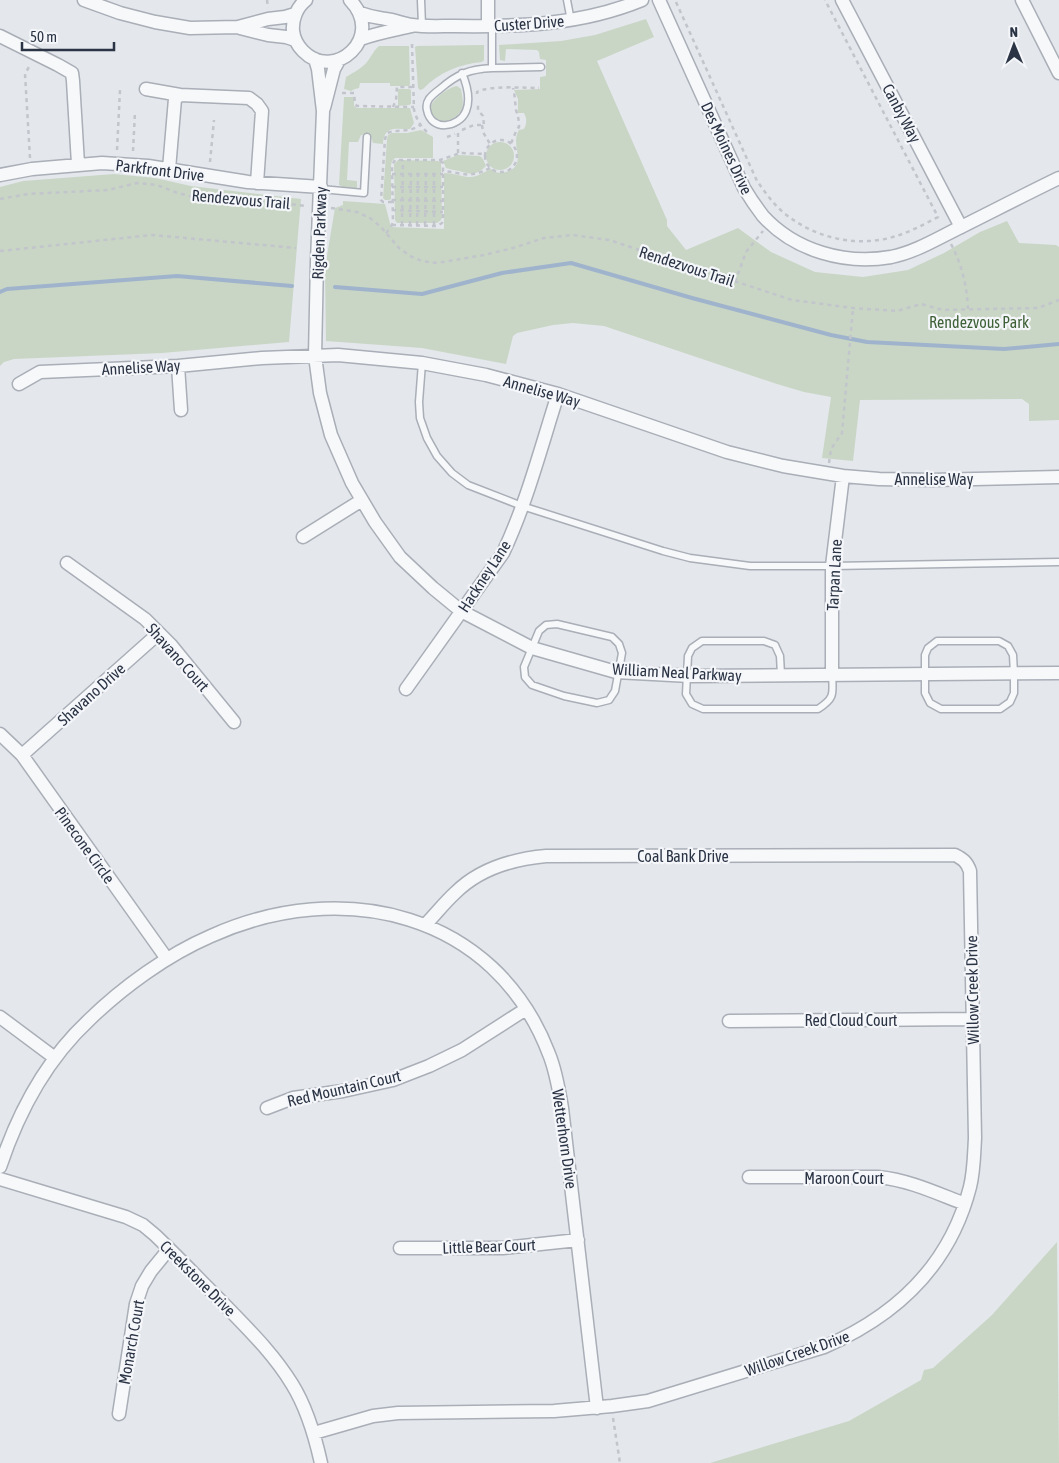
<svg xmlns="http://www.w3.org/2000/svg" width="1059" height="1463" viewBox="0 0 1059 1463" font-family="'Asap Condensed',sans-serif">
<rect width="100%" height="100%" fill="#e4e7ec"/>
<!-- green -->
<path fill="#c9d6c5" d="M646,19l8,18 -57,24 70,159v6l19,24 52,-22 33,24 44,20 48,5 45,-7 36,-17 36,-21 27,-11 12,22 37,2 3,2v173l-30,1v-17l-7,-5 -162,1 -7,61 -31,-3 9,-61 -27,-5 -27,-8 -173,-58 -31,-3 -20,2 -36,8 -4,3 -7,28 -84,-16 -96,-7 -1,-73 10,-60 8,-3v-4l42,3 6,23 53,2v-56c9,0 16,3 24,4 9,1 15,-5 23,-8 5,4 9,5 15,3 18,-5 10,-19 10,-31 0,-4 1,-8 3,-11l5,-1c3,-6 3,-10 0,-16h-6v-14l-4,-9 26,-1v-12l6,-1v-16l-6,-1 -1,-7 -2,-2 -31,-1 -1,12 -5,-1 -1,-15 62,-4 34,-6z
M484,45v15l-2,2c-22,2 -43,10 -59,27l-3,1 -2,-2 -3,-41 2,-1z
M379,46h30l1,38 -1,2h-19v-3h-30l-1,5 -4,1 -4,2 -7,-2 2,-12c8,-5 15,-8 21,-15 4,-5 7,-12 12,-16z
M457,86l4,3c1,6 3,14 1,20 -4,8 -16,16 -25,11 -2,-1 -4,-4 -6,-6 0,0 0,-7 0,-8 3,-8 18,-19 26,-20z
M398,89h11l2,1v14l-2,1 -11,1z
M344,97h10v9l3,2h53l4,15 -4,6c-14,0 -26,-4 -27,15l-10,-1 -2,-7 -10,-1 -3,7h-9l-2,38 10,1v6l-1,1 -13,-1 -4,-2z
M421,130l12,7v21h-38l-3,3 -1,4v34l-2,1h-4l-2,-2 4,-59 1,-4 4,-2h15z
M486 156a14 14 0 1 1 28 0a14 14 0 1 1-28 0Z
M458,155l22,1 3,3 3,7c-13,13 -18,6 -32,4 -3,-1 -6,-1 -8,-2l-3,-7z
M398,160l40,1 3,2 1,55 -2,3 -3,2h-40l-2,-3 -1,-54v-2z
M114,174l41,4 36,8 110,13 -12,143 -127,11 -148,6 -10,3 -4,4v-179l23,-6z
M1057,1242l2,221h-349l139,-42 72,-41 3,-10 9,-2 59,-53z"/>
<g fill="none" stroke-linecap="round" stroke-linejoin="round">
<!-- stream -->
<path stroke="#9fb4cc" stroke-width="4" d="M335,287l87,7 80,-21 69,-10 121,35 139,37 36,7 137,7 55,-5
M0,292l7,-3 170,-13 115,10"/>
<!-- service casing -->
<g stroke="#a9aeb7" stroke-width="9">
<path id="service" d="M421,0l1,25
M567,0l4,21
M492,68l49,-1
M462,73c5,12 9,26 4,38 -7,17 -35,21 -39,-1 -1,-4 0,-8 2,-11 3,-4 7,-7 11,-10 17,-15 30,-20 52,-21v-42
M321,189l43,4 3,-56
M422,363l-3,39 1,16 7,20 10,18 15,17 16,12 54,21 141,45 27,7 60,8h82l227,-4
M557,624l55,13 7,7 3,9 -7,38 -6,9 -12,3 -33,-7 -32,-11 -7,-8 -1,-10 15,-36 7,-6z
M937,641h62l9,5 5,9 1,19v19l-4,9 -10,7h-59l-11,-6 -5,-10v-38l3,-7z
M781,675l-1,-19 -5,-11 -11,-4h-62l-10,7 -4,8 -2,38 6,10 11,5h115c17,-11 15,-15 14,-34"/>
</g>
<!-- minor casing -->
<g stroke="#a9aeb7" stroke-width="15">
<path id="minor" d="M84,0l36,13 35,9 35,6 48,-1 30,-8 17,-2 10,-3
M306,0c-9,7 -14,19 -13,31 1,8 5,15 10,20 31,32 83,-14 47,-51
M488,0v26
M659,0l85,188c6,10 12,19 19,28 32,35 82,49 128,41 25,-5 47,-19 70,-30 32,-16 65,-33 98,-49
M842,0l119,227
M1022,0l37,73
M360,13c11,4 15,4 26,6 9,1 17,5 26,6 14,2 29,1 42,1 65,1 127,-1 188,-26
M240,28l28,7 18,2 9,3
M0,36l58,29 14,8 1,8 5,83
M361,39c16,-6 34,-9 51,-13
M315,59l3,10 5,42 -6,150 -2,95 5,37 11,42 21,48 23,39 25,35 33,31 28,23 71,37 84,24 74,4 369,-3
M146,89l34,6
M324,108l10,-39 5,-9
M169,169l6,-70 5,-4 69,3 8,6 5,7 -5,72
M0,175l32,-6 70,-6 46,3 100,16 73,5
M178,366l3,44
M19,384l21,-12 138,-6 84,-8 76,-3 84,8 64,12 72,19 169,58 56,14 60,10 36,3 53,1 127,-3
M303,537l59,-37
M67,563l78,56 26,26 63,77
M832,675v-109l11,-90
M406,689l97,-136c24,-51 38,-106 55,-159
M0,734l22,21 145,204
M22,755l137,-122
M0,1017l55,41
M729,1021l244,-2
M267,1108l26,-10 50,-7 50,-11 36,-14 33,-16 64,-41
M0,1167c18,-54 47,-108 89,-147 34,-33 78,-65 122,-84 131,-59 284,-24 338,118 7,17 10,36 13,54l35,300
M749,1177h129c31,3 58,16 87,27
M0,1179l126,38 17,8 12,10c23,22 45,45 68,68 25,26 50,50 69,81 15,24 23,52 29,79
M400,1248h103l75,-8
M119,1414l17,-110 6,-18 9,-15 18,-22
M314,1433l59,-17 25,-3 156,-2 58,-5 36,-5 176,-54c72,-31 126,-82 146,-160 4,-16 4,-32 5,-49l-5,-267c-3,-9 -7,-12 -15,-16l-409,1c-33,3 -67,13 -91,37 -11,10 -20,22 -30,32"/>
</g>
<!-- path -->
<path stroke="#c2c5cb" stroke-width="2.5" stroke-dasharray="4 4" stroke-linecap="butt" d="M267,0l1,8
M676,2l81,179c8,11 16,23 27,32 28,23 65,33 101,26 19,-4 36,-13 53,-22l-113,-217
M412,44l2,66c3,10 6,16 14,23
M342,93h12l1,11 2,2 57,1
M477,94v-2c12,-7 47,-4 62,-4
M393,107l3,-7 1,-13h16
M482,125l1,7 7,12
M462,130l12,-5h10l-1,-9 -5,-6v-6
M447,137l8,-3
M485 156a16 16 0 1 1 32 0a16 16 0 1 1-32 0Z
M511,143c3,-5 4,-12 8,-16 0,-7 -1,-11 -3,-17 -1,-7 -1,-15 -3,-22
M117,150l3,-60
M133,151l2,-39
M458,153v-21
M30,158l-5,-84 5,-9
M440,161l3,2v8c21,2 26,8 47,-3
M210,162l4,-42
M392,174h51
M392,187h51
M0,199l28,-5 80,-4 29,-7 20,2 18,7 25,7h54l51,7
M392,200l51,1
M392,202h-9l-2,-2 4,-61 2,-6c11,-4 23,0 33,-8
M331,208l26,4 13,6 11,9 18,21 13,9 10,4 15,2 47,-8 29,-7 31,-10 29,-3 36,5 183,60 61,8 44,3 24,-7 22,6 95,-2 21,-8
M392,210l51,2
M392,225l45,1 5,-3 1,-3v-49
M402,225l1,-65
M410,225l1,-51
M417,225l1,-51
M425,225l1,-51
M434,225v-51
M386,233l5,-6 2,-5 -1,-57 3,-5h45l20,-7 25,1
M951,244c11,21 16,42 17,65
M0,251l152,-16 144,13
M735,282l11,-30 17,-21
M829,463l2,-14 11,-16 11,-125
M613,1418l7,45"/>
<!-- service -->
<use href="#service" stroke="#f7f8fa" stroke-width="6"/>
<!-- minor -->
<use href="#minor" stroke="#f7f8fa" stroke-width="12"/>
</g>
<g text-anchor="middle" stroke-width="4.5" stroke-linejoin="round" paint-order="stroke">
<!-- street labels -->
<g font-size="16" fill="#2b3445" stroke="#f4f6f9">
<text transform="translate(529 23) rotate(-4)" y="6">Custer Drive</text>
<text transform="translate(902 113) rotate(62)" y="6">Canby Way</text>
<text transform="translate(727 148) rotate(65)" y="6">Des Moines Drive</text>
<text transform="translate(160 170) rotate(7)" y="6">Parkfront Drive</text>
<text transform="translate(241 199) rotate(5)" y="6">Rendezvous Trail</text>
<text transform="translate(319 233) rotate(-88)" y="6">Rigden Parkway</text>
<text transform="translate(687 266) rotate(18)" y="6">Rendezvous Trail</text>
<text transform="translate(141 367) rotate(-3)" y="6">Annelise Way</text>
<text transform="translate(542 391) rotate(16)" y="6">Annelise Way</text>
<text x="934" y="485">Annelise Way</text>
<text transform="translate(834 575) rotate(-87)" y="6">Tarpan Lane</text>
<text transform="translate(484 576) rotate(-57)" y="6">Hackney Lane</text>
<text transform="translate(178 657) rotate(48)" y="6">Shavano Court</text>
<text transform="translate(677 672) rotate(3)" y="6">William Neal Parkway</text>
<text transform="translate(91 694) rotate(-42)" y="6">Shavano Drive</text>
<text transform="translate(85 845) rotate(54)" y="6">Pinecone Circle</text>
<text x="683" y="862">Coal Bank Drive</text>
<text transform="translate(972 990) rotate(-91)" y="6">Willow Creek Drive</text>
<text x="851" y="1026">Red Cloud Court</text>
<text transform="translate(344 1088) rotate(-13)" y="6">Red Mountain Court</text>
<text transform="translate(565 1139) rotate(82)" y="6">Wetterhorn Drive</text>
<text x="844" y="1184">Maroon Court</text>
<text transform="translate(489 1246) rotate(-2)" y="6">Little Bear Court</text>
<text transform="translate(198 1278) rotate(45)" y="6">Creekstone Drive</text>
<text transform="translate(131 1342) rotate(-80)" y="6">Monarch Court</text>
<text transform="translate(797 1353) rotate(-19)" y="6">Willow Creek Drive</text>
</g>
<!-- park labels -->
<g font-size="16" fill="#3f6138" stroke="#f4f6f9">
<text x="979" y="328">Rendezvous Park</text>
</g>
</g>
<!-- north arrow -->
<g transform="translate(1014 45) rotate(359)" stroke="#f4f6f9" stroke-width="4" paint-order="stroke">
<path d="M0-4L9 19L0 12L-9 19Z" fill="#2b3445"/>
<text y="-8" font-size="14" font-weight="bold" text-anchor="middle" fill="#2b3445">N</text>
</g>
<!-- scale -->
<path d="M22 42v8h92v-8" fill="none" stroke="#2b3445" stroke-width="2.5"/>
<text x="30" y="42" font-size="15" fill="#2b3445" stroke="#f4f6f9" stroke-width="4" paint-order="stroke">50 m</text>
</svg>
